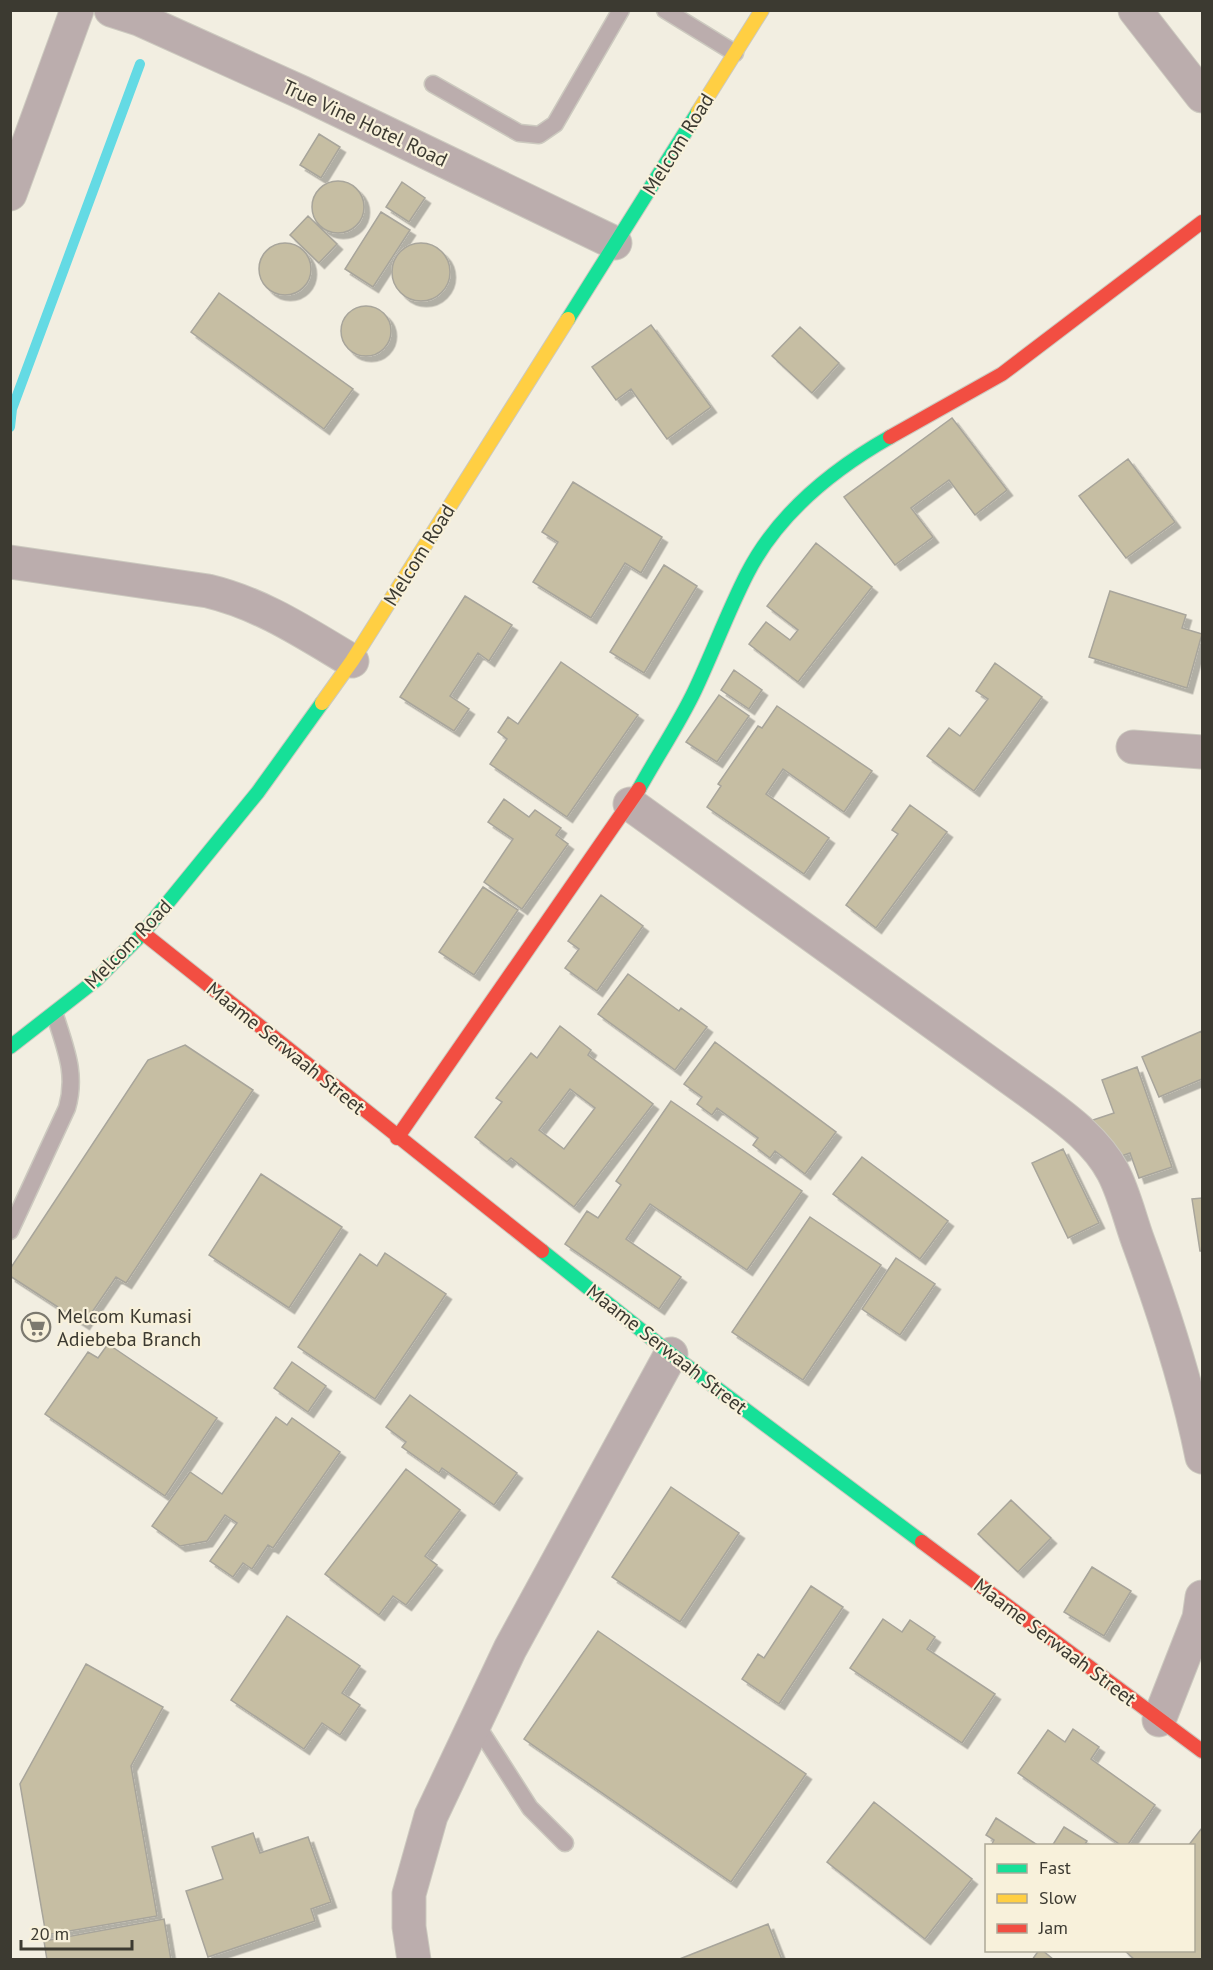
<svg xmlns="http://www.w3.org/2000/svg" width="1213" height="1970" viewBox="0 0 1213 1970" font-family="'PT Sans',sans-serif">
<defs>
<filter id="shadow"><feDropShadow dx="5.5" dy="5.5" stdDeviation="0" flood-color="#0004"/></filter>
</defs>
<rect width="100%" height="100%" fill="#f2eee1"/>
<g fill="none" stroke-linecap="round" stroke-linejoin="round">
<!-- stream -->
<path stroke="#64dae4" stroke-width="10" d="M10,427l2,-18 128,-345"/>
</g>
<!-- building -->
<path fill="#c6bea3" stroke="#a8a59b" stroke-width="1.5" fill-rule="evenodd" filter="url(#shadow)" d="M319,134l21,13 -19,31 -21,-13z
M312 207a26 26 0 1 1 52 0a26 26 0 1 1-52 0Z
M402,182l23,16 -16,24 -23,-15z
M381,212l29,18 -37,57 -28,-18z
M308,216l29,28 -18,19 -29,-28z
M392 272a29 29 0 1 1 58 0a29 29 0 1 1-58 0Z
M259 269a26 26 0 1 1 52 0a26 26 0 1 1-52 0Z
M219,293l134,96 -29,40 -133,-97z
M341 331a25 25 0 1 1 50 0a25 25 0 1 1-50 0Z
M651,325l60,82 -44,32 -36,-50 -15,11 -24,-33z
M800,327l39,36 -27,30 -40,-37z
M952,418l55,72 -32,25 -26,-35 -38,28 22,29 -38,28 -51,-68z
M1128,459l47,63 -49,36 -47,-62z
M573,482l89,55 -21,36 -16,-10 -34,55 -58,-36 25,-40 -16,-10z
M816,543l56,44 -74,95 -49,-38 17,-22 24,18 8,-10 -31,-24z
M664,565l33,21 -53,87 -34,-21z
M1110,591l76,24 -4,13 20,6 -15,54 -98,-31z
M465,596l47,29 -23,36 -11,-8 -28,43 19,13 -15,22 -54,-34z
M561,662l77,53 -71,102 -77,-53 17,-25 -9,-7 10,-15 10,7z
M995,663l47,34 -68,94 -47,-35 22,-28 11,8 28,-37 -12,-8z
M734,670l28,20 -13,19 -28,-19z
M719,695l30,21 -32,46 -31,-20z
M777,706l95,65 -28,41 -61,-43 -17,25 63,44 -25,36 -97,-67 14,-21 -3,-2 40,-58 4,2z
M504,799l25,18 6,-7 26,18 -5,7 12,9 -46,65 -38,-27 29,-43 -25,-17z
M910,805l37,27 -71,96 -30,-23 52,-71 -6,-4z
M483,887l35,23 -44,65 -35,-23z
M601,895l42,31 -46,65 -32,-23 14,-19 -11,-8z
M628,974l51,37 2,-3 26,19 -32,43 -77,-56z
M560,1026l31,24 -3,5 65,49 -79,103 -63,-49 -4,4 -32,-25 27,-35 -6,-4 35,-45 6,5zM570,1089l25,19 -31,41 -25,-19z
M1202,1031v48l-43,18 -17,-40z
M715,1042l121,90 -31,42 -30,-23 -5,7 -17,-13 5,-7 -41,-30 -5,7 -15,-11 5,-7 -18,-13z
M185,1045l68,45 -127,193 -10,-6 -32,47 -74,-48v-7l138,-209z
M1137,1067l35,100 -33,11 -9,-25 -23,8 -14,-41 21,-7 -12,-33z
M671,1101l131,90 -55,79 -97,-66 -24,35 55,38 -22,32 -94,-65 22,-33 11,7 23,-33 -5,-4z
M1063,1149l36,74 -31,15 -36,-75z
M862,1157l86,64 -28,38 -87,-65z
M261,1174l81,53 -53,81 -80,-53z
M1202,1198v53h-2l-8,-52z
M810,1217l71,48 -78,115 -71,-48z
M385,1253l61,41 -71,105 -77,-52 62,-93 17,12z
M896,1258l39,26 -35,51 -38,-26z
M108,1344l109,74 -52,78 -120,-82 43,-62 10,6z
M292,1362l34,24 -18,26 -34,-24z
M410,1395l107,78 -23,32 -52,-37 -3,5 -37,-26 4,-5 -20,-15z
M276,1417l11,8 5,-7 48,34 -67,96 -5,-3 -16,24 -9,-6 -10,14 -23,-16 27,-38 -12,-8 -18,26 -27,5 -28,-20 38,-54 32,22z
M406,1469l54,41 -35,46 12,9 -31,40 -13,-9 -14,19 -54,-41z
M671,1487l68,46 -59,89 -68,-45z
M1011,1500l40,38 -33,34 -40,-38z
M1092,1567l39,24 -27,45 -40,-24z
M811,1586l32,21 -64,97 -37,-25 16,-25 6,4z
M287,1616l73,50 -18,27 18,12 -20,30 -18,-12 -18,26 -73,-49z
M883,1619l19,13 8,-12 25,17 -8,12 68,45 -33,49 -112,-75z
M598,1631l208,143 -75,108 -207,-143z
M86,1664l77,43 -32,59 26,150 -111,19 -26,-151z
M1073,1729l26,18 -8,12 64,46 -28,41h-5l-104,-73 30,-43 17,12z
M874,1802l98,77 -47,60 -98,-77z
M996,1818l43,28h-48l3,-6 -8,-5z
M1064,1827l23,14 -3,5h-32z
M1202,1828v132h-67l-11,-10h70v-104h-6z
M253,1833l7,20 48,-16 23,65 -20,7 4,12 -107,36 -22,-66 37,-12 -11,-32z
M164,1919l7,41h-124l-3,-19z
M768,1924l14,36h-105z
M1039,1950h3l12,10h-22z"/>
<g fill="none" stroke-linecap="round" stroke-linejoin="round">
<!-- lane casing -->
<g stroke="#ccc9bf" stroke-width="19">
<path id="lane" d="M665,10l70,43
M433,84l86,49 20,2 16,-11 66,-114
M10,1231l57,-123c10,-35 -2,-60 -12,-93
M475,1722l55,86 35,35"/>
</g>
<!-- street casing -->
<g stroke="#ccc9bf" stroke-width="35">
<path id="street" d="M111,10l28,9 164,74 312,150
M1135,10l67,86
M10,194l67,-184
M10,562l198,29c54,13 97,42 144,70
M1133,747l69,5
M630,804l412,297c27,20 55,41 71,71 11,21 17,47 25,69 26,71 49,141 64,216
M1159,1720l40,-102 3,-21
M414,1960l-5,-33v-33l22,-78 79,-167 161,-295"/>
</g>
<!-- fast casing -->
<g stroke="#ccc9bf" stroke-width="16">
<path id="fast" d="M568,319l130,-207
M639,789c18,-33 40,-65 56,-99 18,-38 33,-79 52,-116 31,-61 85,-104 143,-137
M10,1047l86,-67 47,-47 115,-141 64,-89
M542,1251l129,103 251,188"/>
</g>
<!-- slow casing -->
<g stroke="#ccc9bf" stroke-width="16">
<path id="slow" d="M698,112l64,-102
M322,703l30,-42 216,-342"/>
</g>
<!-- jam casing -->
<g stroke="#ccc9bf" stroke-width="16">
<path id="jam" d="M890,437l112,-63 200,-152
M143,933l399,318
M397,1138l242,-349
M922,1542l280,209"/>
</g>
<!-- lane -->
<use href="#lane" stroke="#bbadad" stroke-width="16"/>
<!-- street -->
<use href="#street" stroke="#bbadad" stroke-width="33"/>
<!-- fast -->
<use href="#fast" stroke="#16e098" stroke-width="14"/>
<!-- slow -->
<use href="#slow" stroke="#ffcf43" stroke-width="14"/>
<!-- jam -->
<use href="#jam" stroke="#f24e42" stroke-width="14"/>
</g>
<!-- icons -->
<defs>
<g id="supermarket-ring" transform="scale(1.5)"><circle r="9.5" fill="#f8f1db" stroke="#7c796f" stroke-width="1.5"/><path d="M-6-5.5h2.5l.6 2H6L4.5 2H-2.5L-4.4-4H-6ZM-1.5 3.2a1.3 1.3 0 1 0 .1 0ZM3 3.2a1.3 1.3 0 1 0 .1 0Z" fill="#7c796f"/></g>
</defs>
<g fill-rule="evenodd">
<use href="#supermarket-ring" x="36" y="1327"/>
</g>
<g text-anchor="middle" stroke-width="4.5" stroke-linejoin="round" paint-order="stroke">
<!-- street labels -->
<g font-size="20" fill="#3c3a31" stroke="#f8f1db">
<text transform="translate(365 123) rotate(25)" y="7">True Vine Hotel Road</text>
<text transform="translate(678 144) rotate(-58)" y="7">Melcom Road</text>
<text transform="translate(419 555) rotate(-58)" y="7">Melcom Road</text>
<text transform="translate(128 944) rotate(-46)" y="7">Melcom Road</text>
<text transform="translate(286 1048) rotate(39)" y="7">Maame Serwaah Street</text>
<text transform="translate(667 1349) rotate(38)" y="7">Maame Serwaah Street</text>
<text transform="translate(1055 1642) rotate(37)" y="7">Maame Serwaah Street</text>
</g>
<!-- poi labels -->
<g font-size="20" fill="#3c3a31" stroke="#f8f1db" text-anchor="start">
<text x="57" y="1323">Melcom Kumasi<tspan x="57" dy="23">Adiebeba Branch</tspan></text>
</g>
</g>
<!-- border -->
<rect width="1213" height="1970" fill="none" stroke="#3c3a31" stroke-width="24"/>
<!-- legend -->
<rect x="985" y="1844" width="210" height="108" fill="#f8f1db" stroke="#ada897" stroke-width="1.5"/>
<rect x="997" y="1864" width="30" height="9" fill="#16e098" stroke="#ada897" stroke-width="1.5"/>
<text x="1039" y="1874" font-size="18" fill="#3c3a31">Fast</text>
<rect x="997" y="1894" width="30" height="9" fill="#ffcf43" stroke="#ada897" stroke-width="1.5"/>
<text x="1039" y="1904" font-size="18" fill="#3c3a31">Slow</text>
<rect x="997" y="1924" width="30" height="9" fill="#f24e42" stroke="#ada897" stroke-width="1.5"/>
<text x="1039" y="1934" font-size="18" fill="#3c3a31">Jam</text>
<!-- scale -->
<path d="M21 1940v9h111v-9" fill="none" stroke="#3c3a31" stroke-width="3"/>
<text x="30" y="1940" font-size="18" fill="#3c3a31" stroke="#f8f1db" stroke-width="4.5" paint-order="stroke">20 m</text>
</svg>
